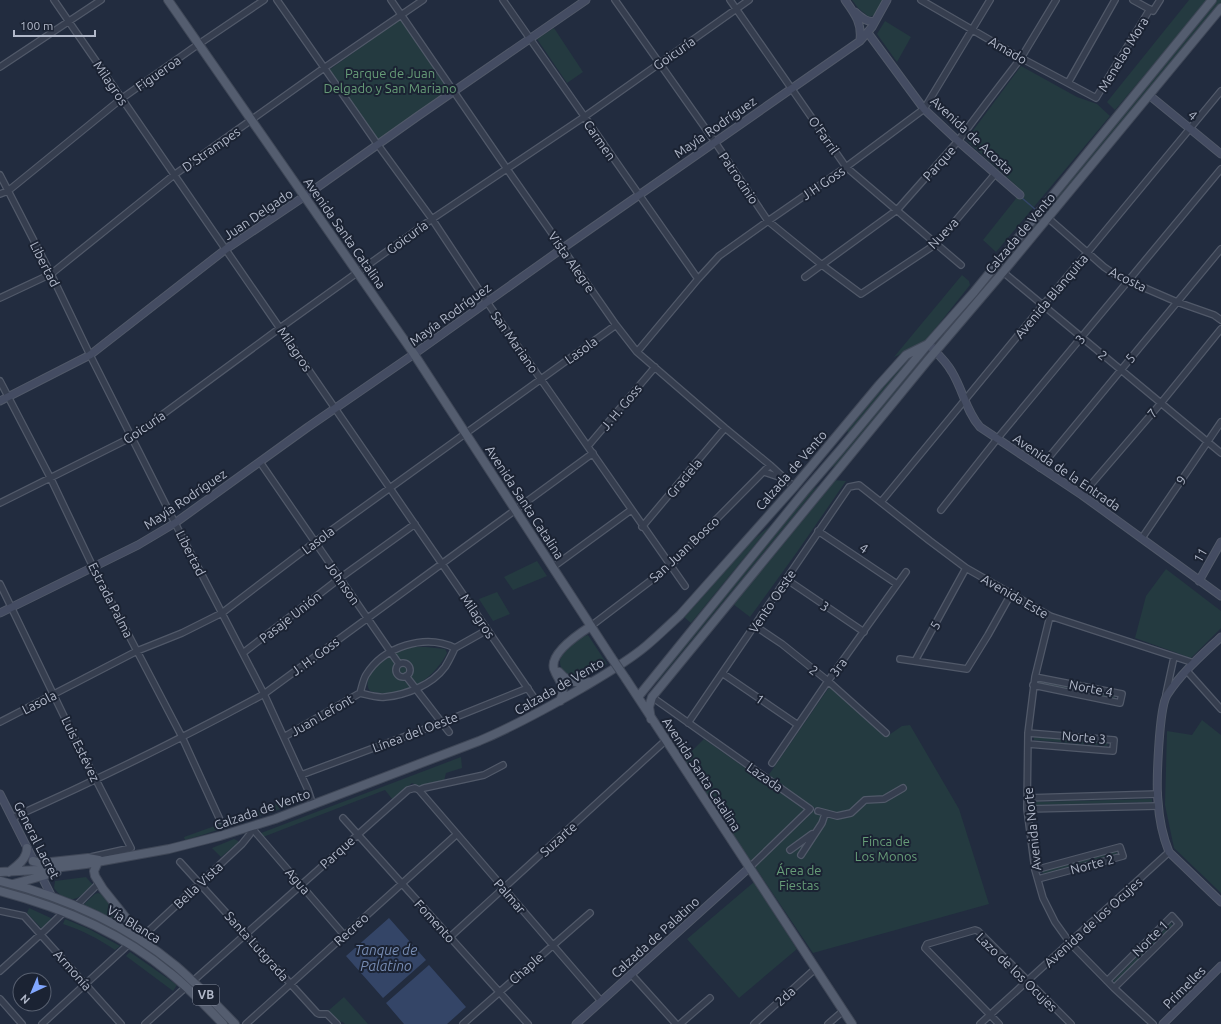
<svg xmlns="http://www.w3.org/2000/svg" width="1221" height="1024" viewBox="0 0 1221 1024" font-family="Ubuntu,sans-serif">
<rect width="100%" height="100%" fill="#222c3f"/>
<!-- green -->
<path fill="#243a40" d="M852,0h32l-9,15 -6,2 -11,-9z
M1189,0h19l-93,110 -8,-8z
M1216,0h5v3l-177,215 -104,122 -2,-1z
M401,19l51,72 -73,51 -50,-72z
M885,21l26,16 -14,25 -20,-28z
M554,28l29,44 -16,11 -30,-44z
M1021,66l56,31 20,7 13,12 -114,136 -13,-12 39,-49 -56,-51z
M962,275l7,6 1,4 -47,59 -29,13z
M915,354l-67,80 -1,-6 62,-71z
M922,355l2,2 -86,107 -9,5z
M834,480l12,1 -49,71 -47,65 -17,-13z
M819,485l-161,196 -5,3 154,-190z
M772,524l-81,99 -7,-6 63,-72z
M537,561l10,15 -34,14 -9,-13z
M1166,569l55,42v17l-30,30 -56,-20 11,-42z
M497,592l13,22 -17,7 -14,-22z
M588,635l19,29c-7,4 -16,12 -24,14 -7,2 -13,1 -17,-4 -17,-15 6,-35 22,-39z
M426,647l19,2 2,4c-14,28 -46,47 -77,38 -12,-16 23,-39 37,-43 5,-2 13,-1 19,-1z
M1037,680l78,16v3l-78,-16z
M830,686l56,51 16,-11 8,-1 49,84 30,95 -176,49 -58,-86 61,-58 -48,-33z
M1202,720l19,15v158l-47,-45 -9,-43 2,-74 25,4z
M1034,737l74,6 -1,3 -73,-6z
M704,739l101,71 -54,52 -68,-102z
M461,757l1,11 -16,5 -2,8 -25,5 -7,-3 -19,17 -8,-10 -122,47 -2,-4z
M302,795l3,6 -106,35 -14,4 -1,-3z
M1152,799v3l-121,3 -1,-3z
M234,839l4,2v2l-17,14 -9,-9z
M1116,851l1,3 -74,20 -1,-3z
M86,877l7,8c-13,14 -25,22 -39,3l1,-7z
M754,882l43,67 -58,49 -52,-59z
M98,893l3,1 19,21 1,4 -1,2h-2l-33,-15 -1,-2 11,-10z
M29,908l24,11 -11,10 -15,-16z
M65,919l24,10 31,17 -5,4c-16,-11 -33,-20 -52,-26z
M1171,923l2,3 -57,57 -3,-2z
M130,952l47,33 -4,6 -47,-35z
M344,997l24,27h-23l-2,-2 -7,-1 -8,-10z"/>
<!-- water -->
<path fill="#344567" d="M389,918l37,42 -43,38 -37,-42z
M429,965l37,42 -19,17h-43l-18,-21z"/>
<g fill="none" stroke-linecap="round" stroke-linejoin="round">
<!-- stream -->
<path stroke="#344567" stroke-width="1.5" d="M1022,198l14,12"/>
<!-- street casing -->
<g stroke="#515969" stroke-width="8">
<path id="street" d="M54,0l481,699
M277,0l101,145 54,74 55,83 198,284
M391,0l116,169 109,156 21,27 88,76 45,37 24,22
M503,0l195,279
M615,0l100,142 53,79 54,44 39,29 75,-50 59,-70
M730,0l116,167 115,98
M921,0l100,58 75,40 54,-89
M1133,0l20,11 7,-11
M0,67l101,-67
M1068,83l47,-83
M0,175l51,99 39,81 85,168 89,171 44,96 5,15
M0,194l8,-3 113,-92 72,-51 71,-48
M1048,218l56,49 13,9 60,26 37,13 7,5
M1003,272l218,181
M805,277l92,-67 61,-69 30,-40 33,-43 35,-58
M0,298l51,-24 123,-99 150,-107 99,-68
M637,352l61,-73 21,-23 49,-35 78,-54 78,-58 66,-109
M0,381l51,98 42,88 89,170 38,83
M588,446l67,-79
M260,462l139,202
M1040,468l181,-219
M764,472l21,7
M1082,495l79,-92 60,-74
M881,502l162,-197 44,-52 134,-162
M0,503l132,-66 148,-109 152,-109 152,-102 165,-117
M941,510l56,-71 224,-270
M642,527l83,-99
M818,531l79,53
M1142,538l79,-116
M553,567l78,-57
M786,579l78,53
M0,584l74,153 57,111 -40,9
M1050,616l-15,61 -7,56 -1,76 8,61 8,28 12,24 15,21 44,45 39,36
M591,626l79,-60 100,-101
M755,626l27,18 46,37 58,52
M243,653l97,-75 75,-54
M900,659l67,10 21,-34 23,-41
M915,661l51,-93
M396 670a7 7 0 1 1 14 0a7 7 0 1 1-14 0Z
M1187,671l34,38
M722,673l76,52
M406,676l43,56
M1033,685l87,18 2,-9 -87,-17
M360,693c8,2 16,5 25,4 21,-2 47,-12 60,-30 4,-6 7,-13 10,-19
M1166,694l8,-37
M652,697l158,112 -60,58
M0,722l137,-71 45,-18 40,-20 93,-71 301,-217
M688,723l161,-236 10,-2 71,56 36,27 84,48 144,47
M284,737l76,-44c2,-6 3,-13 6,-18 17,-28 59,-42 89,-27l32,-18
M1028,744l85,7 1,-11 -86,-7
M772,763l56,-82 78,-109
M301,775l140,-52 87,-35
M419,790l182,211
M1027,798l131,-4
M1027,809l131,-3
M818,811l19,5 14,-3 14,-13 19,-1 19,-11
M12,818c85,-38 169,-79 252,-124l329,-241
M343,818l185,206
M251,827l93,108
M790,850l22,-16
M801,855l21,-32 3,-9
M180,862l137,151 2,1h8l10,10
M1035,870l85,-23 3,9 -85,23
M75,907l24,-24
M0,911l24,5 97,108
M450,937l215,-196
M140,939l102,-95 8,-10 1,-7
M0,971l41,-37 23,-22
M631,974l45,50
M193,981l215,-191 7,-2 4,2 5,-2 60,-13 19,-10
M1107,981l65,-65 7,8 -65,64
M0,999l22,25
M42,1024l87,-80
M145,1024l41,-37
M246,1024l211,-190
M463,1024l127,-111
M680,1024l30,-26
M754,1024l61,-55
M828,1024l15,-13
M980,1024l189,-172
M999,1024l-74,-76 2,-4 48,-14 3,1 93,93"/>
</g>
<!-- secondary casing -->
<g stroke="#515969" stroke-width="9">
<path id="secondary" d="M845,0c10,14 17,23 15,40
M855,12c6,5 12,11 20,9
M868,33l56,76 34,32 62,54
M1149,95l72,59
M928,344c9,9 18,17 24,28 11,18 14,39 28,55l102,68 139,101
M0,401l90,-46 136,-106 79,-53 113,-80 168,-116
M1199,581l22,-39
M0,613l138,-68 37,-22 133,-96 106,-73 149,-106 297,-207 12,-14 15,-27
M1221,637c-19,18 -40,36 -54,58 -8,13 -11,89 -9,106 1,17 5,36 11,51l52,50
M0,794l52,103
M576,1024l174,-157
M1163,1024l58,-58"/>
</g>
<!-- primary casing -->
<g stroke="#3f4757" stroke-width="10">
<path id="primary" d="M168,0l246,354 197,303
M559,672c8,10 19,12 31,10
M626,679l226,345
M638,697l166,-205 37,-43 87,-105 46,-52 238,-292
M560,701c7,-17 -1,-18 -6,-32 -5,-16 26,-36 37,-43
M651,719l-2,-12 3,-10 276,-337 75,-88 218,-264
M33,861l9,2 46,-5 11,2
M98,862l-4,9 1,5 8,13 28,35 8,13
M0,872l38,-2 48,-6 83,-15 51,-13 55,-17 204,-78c36,-15 70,-34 103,-53 22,-13 45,-26 64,-42 12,-10 23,-21 34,-31l114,-128 85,-102 27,-30 22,-11
M9,872c8,-6 18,-13 18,-24
M0,881c64,16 125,43 176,85 21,18 40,38 59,58
M13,884l44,-12
M0,891c61,16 121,41 170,82 19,15 36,33 53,51"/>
</g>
<!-- street -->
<use href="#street" stroke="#363e4f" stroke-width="5.5"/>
<!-- secondary -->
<use href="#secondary" stroke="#444c62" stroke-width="7"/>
<!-- primary -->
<use href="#primary" stroke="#545d6f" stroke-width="8"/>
<!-- primary-bridge casing -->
<g stroke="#3f4757" stroke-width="10" stroke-linecap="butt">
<path id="primary-bridge" d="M611,657l15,22"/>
</g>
<!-- primary-bridge -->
<use href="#primary-bridge" stroke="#545d6f" stroke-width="8"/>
</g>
<g text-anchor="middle" stroke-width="4" stroke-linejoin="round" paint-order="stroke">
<!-- shield labels -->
<rect fill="#1b2333" stroke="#858c9d" stroke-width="1" x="193" y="985" width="26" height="20" rx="3"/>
<g font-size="12" font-weight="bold" fill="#b2b9ca">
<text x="206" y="999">VB</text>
</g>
<!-- street labels -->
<g font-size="13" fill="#b2b9ca" stroke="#1b2333">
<text transform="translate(1008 50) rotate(30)" y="5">Amado</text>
<text transform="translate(674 53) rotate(-35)" y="5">Goicuría</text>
<text transform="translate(1123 54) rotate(-59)" y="5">Menelao Mora</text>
<text transform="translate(158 73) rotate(-35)" y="5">Figueroa</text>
<text transform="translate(111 83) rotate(56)" y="5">Milagros</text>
<text transform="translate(1193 115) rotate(39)" y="5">4</text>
<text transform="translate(715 127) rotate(-35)" y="5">Mayía Rodríguez</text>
<text transform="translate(824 135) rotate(55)" y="5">O'Farril</text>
<text transform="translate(972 135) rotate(43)" y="5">Avenida de Acosta</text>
<text transform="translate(600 140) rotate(55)" y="5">Carmen</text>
<text transform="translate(211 149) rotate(-35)" y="5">D'Strampes</text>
<text transform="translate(939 163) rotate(-48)" y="5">Parque</text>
<text transform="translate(739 178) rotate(56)" y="5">Patrocinio</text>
<text transform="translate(823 183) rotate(-34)" y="5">J H Goss</text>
<text transform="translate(258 214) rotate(-34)" y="5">Juan Delgado</text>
<text transform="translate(345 233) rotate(55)" y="5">Avenida Santa Catalina</text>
<text transform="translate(943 233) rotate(-46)" y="5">Nueva</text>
<text transform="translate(1020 233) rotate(-50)" y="5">Calzada de Vento</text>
<text transform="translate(407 237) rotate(-36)" y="5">Goicuría</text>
<text transform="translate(572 262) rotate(55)" y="5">Vista Alegre</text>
<text transform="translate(45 264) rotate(63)" y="5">Libertad</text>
<text transform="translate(1128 279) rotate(26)" y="5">Acosta</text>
<text transform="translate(1051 296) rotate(-50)" y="5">Avenida Blanquita</text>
<text transform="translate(450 314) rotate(-36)" y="5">Mayía Rodríguez</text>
<text transform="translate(1080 339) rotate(-51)" y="5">3</text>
<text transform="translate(515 342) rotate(55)" y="5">San Mariano</text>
<text transform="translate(295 349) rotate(56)" y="5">Milagros</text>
<text transform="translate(581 350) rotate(-36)" y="5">Lasola</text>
<text transform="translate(1103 355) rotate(40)" y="5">2</text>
<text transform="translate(1130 358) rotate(-50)" y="5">5</text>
<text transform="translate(621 407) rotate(-50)" y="5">J. H. Goss</text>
<text transform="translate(1152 413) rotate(-50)" y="5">7</text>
<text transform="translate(144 427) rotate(-34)" y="5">Goicuría</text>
<text transform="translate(791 470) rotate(-49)" y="5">Calzada de Vento</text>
<text transform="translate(1067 472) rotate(34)" y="5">Avenida de la Entrada</text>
<text transform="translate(684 478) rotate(-50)" y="5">Graciela</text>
<text transform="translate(1181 480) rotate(-56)" y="5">9</text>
<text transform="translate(185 499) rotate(-34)" y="5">Mayía Rodríguez</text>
<text transform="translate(525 502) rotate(57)" y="5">Avenida Santa Catalina</text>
<text transform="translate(318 540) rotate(-37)" y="5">Lasola</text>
<text transform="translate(864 548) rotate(34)" y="5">4</text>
<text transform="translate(684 549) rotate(-43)" y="5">San Juan Bosco</text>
<text transform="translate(191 553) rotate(63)" y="5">Libertad</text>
<text transform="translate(1200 555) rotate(-60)" y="5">11</text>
<text transform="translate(343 583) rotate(55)" y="5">Johnson</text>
<text transform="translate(1015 596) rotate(30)" y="5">Avenida Este</text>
<text transform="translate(111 600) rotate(63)" y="5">Estrada Palma</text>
<text transform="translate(772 601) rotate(-56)" y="5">Vento Oeste</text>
<text transform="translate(825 606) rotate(34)" y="5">3</text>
<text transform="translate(478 616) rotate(56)" y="5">Milagros</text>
<text transform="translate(290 617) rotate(-38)" y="5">Pasaje Unión</text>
<text transform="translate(935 625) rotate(-61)" y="5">5</text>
<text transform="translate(315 656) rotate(-36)" y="5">J. H. Goss</text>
<text transform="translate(838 667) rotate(-54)" y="5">3ra</text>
<text transform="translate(814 670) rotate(38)" y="5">2</text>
<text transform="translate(559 686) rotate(-30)" y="5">Calzada de Vento</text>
<text transform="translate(1091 688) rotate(11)" y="5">Norte 4</text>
<text transform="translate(760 699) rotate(34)" y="5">1</text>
<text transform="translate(39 702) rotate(-27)" y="5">Lasola</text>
<text transform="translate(322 715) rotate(-30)" y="5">Juan Lefont</text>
<text transform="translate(415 732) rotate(-21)" y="5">Línea del Oeste</text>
<text transform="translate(1084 737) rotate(5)" y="5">Norte 3</text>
<text transform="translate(81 749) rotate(64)" y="5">Luis Estévez</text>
<text transform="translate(702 774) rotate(57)" y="5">Avenida Santa Catalina</text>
<text transform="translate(765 777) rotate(35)" y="5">Lazada</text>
<text transform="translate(262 809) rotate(-19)" y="5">Calzada de Vento</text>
<text transform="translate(1032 829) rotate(-96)" y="5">Avenida Norte</text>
<text transform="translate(558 839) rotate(-42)" y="5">Suzarte</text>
<text transform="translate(37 840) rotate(63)" y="5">General Lacret</text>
<text transform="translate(337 852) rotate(-42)" y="5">Parque</text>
<text transform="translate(1092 864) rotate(-15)" y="5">Norte 2</text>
<text transform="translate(298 881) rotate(49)" y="5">Agua</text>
<text transform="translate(198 885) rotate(-43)" y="5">Bella Vista</text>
<text transform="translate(510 896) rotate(49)" y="5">Palmar</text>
<text transform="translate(435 921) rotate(48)" y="5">Fomento</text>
<text transform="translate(1093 922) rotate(-42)" y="5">Avenida de los Ocujes</text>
<text transform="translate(134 924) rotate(31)" y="5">Vía Blanca</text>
<text transform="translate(351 929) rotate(-42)" y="5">Recreo</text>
<text transform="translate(655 937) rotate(-42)" y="5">Calzada de Palatino</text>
<text transform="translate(1150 938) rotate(-45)" y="5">Norte 1</text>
<text transform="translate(257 946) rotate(48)" y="5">Santa Lutgrada</text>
<text transform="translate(526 968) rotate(-41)" y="5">Chaple</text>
<text transform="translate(73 970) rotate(48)" y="5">Armonía</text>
<text transform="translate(1017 972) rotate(44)" y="5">Lazo de los Ocujes</text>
<text transform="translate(1184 987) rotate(-45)" y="5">Primelles</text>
<text transform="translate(785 996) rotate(-42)" y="5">2da</text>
</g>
<!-- park labels -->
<g font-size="13" fill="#679d78" stroke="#1b2333">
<text x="390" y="78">Parque de Juan<tspan x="390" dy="15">Delgado y San Mariano</tspan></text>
<text x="886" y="846">Finca de<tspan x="886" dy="15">Los Monos</tspan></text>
<text x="799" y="875">Área de<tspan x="799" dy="15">Fiestas</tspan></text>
</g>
<!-- water labels -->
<g font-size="14" font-style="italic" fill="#778cb3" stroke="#1b2333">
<text x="386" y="955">Tanque de<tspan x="386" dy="16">Palatino</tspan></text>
</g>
</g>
<!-- north arrow -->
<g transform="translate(32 992) rotate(224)"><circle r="19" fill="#1b2333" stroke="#575f6f"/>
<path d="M0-3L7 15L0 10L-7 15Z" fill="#81a7ff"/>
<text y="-6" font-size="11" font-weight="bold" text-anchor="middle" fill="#b2b9ca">N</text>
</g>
<!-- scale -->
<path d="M14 30v6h81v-6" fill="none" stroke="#b2b9ca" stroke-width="2"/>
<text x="20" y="30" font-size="12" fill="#b2b9ca" stroke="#1b2333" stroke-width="3" paint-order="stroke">100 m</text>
</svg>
